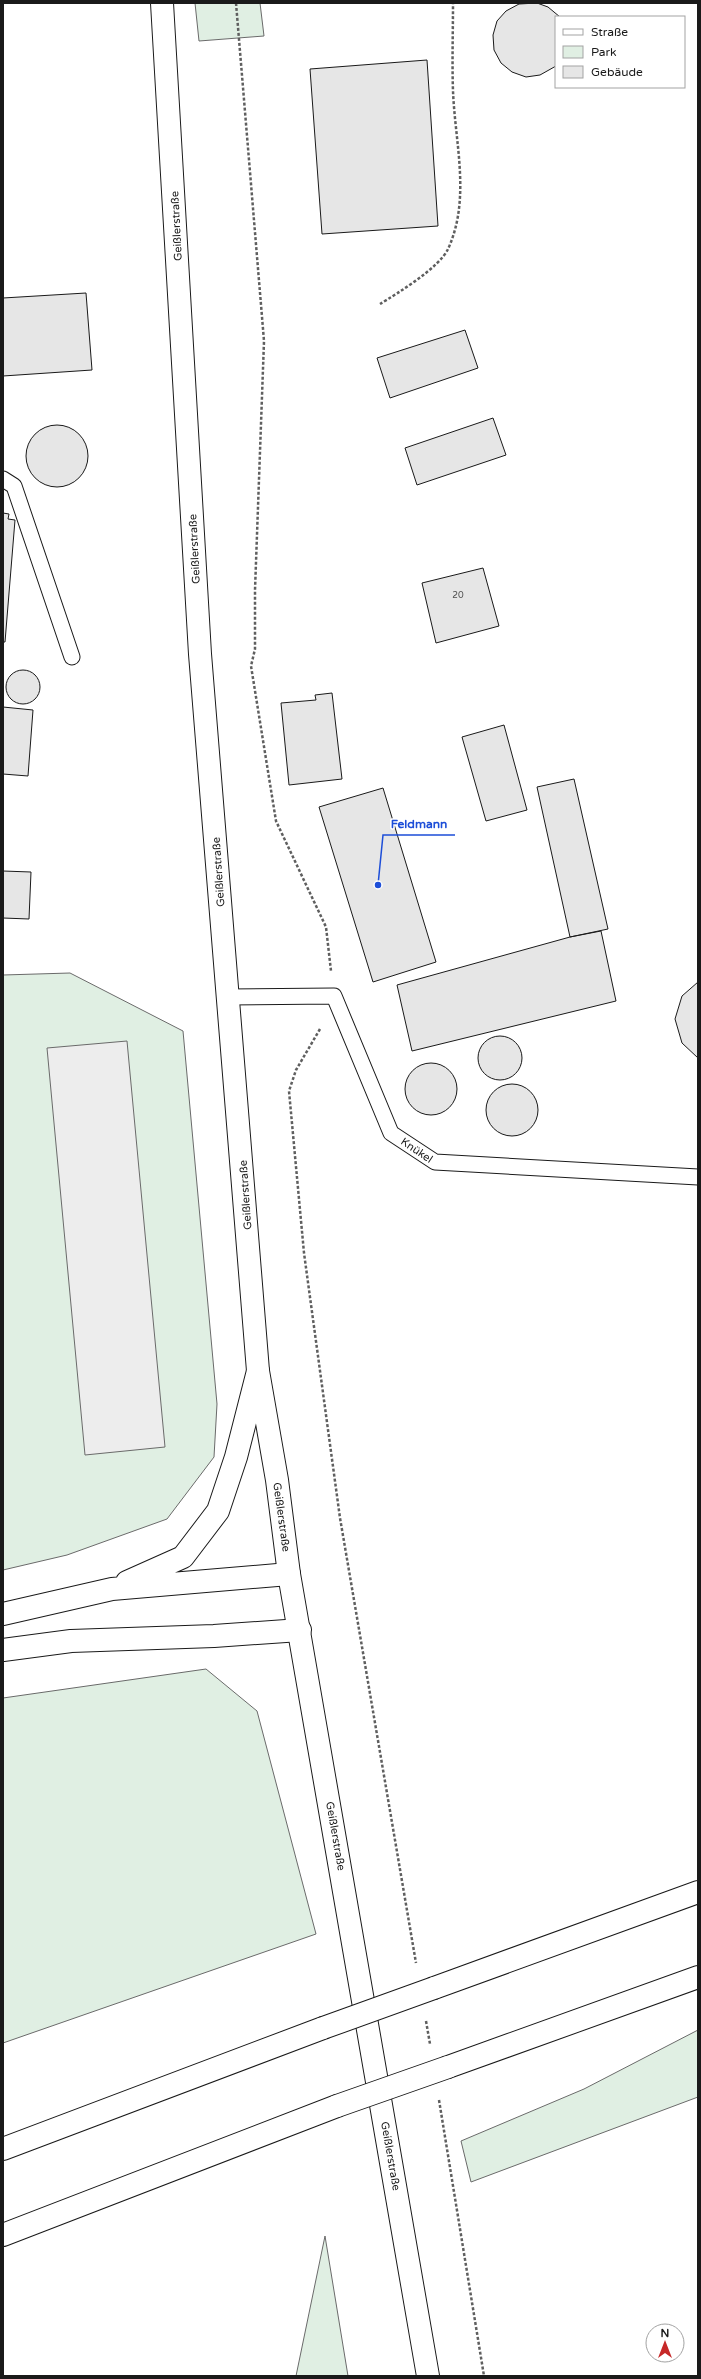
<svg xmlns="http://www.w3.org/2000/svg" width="701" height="2379" viewBox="0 0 701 2379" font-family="'Varela Round',sans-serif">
<rect width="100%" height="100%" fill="#fff"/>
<!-- green -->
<path fill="#e0efe3" stroke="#6a6a6a" d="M195,3h65l4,33 -65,5z
M70,973l113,58 34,373 -3,53 -47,62 -100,36 -64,15v-595z
M206,1669l51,42 59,223 -313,109v-345z
M698,2030v67l-227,85 -10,-41 123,-52z
M325,2236l23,140h-52z"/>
<!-- parking -->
<path fill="#ededed" stroke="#6a6a6a" d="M127,1041l38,406 -80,8 -38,-407z"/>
<!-- building -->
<path fill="#e6e6e6" stroke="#1a1a1a" d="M537,3l11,4 12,10h-4v49l-16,9 -14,2 -14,-5 -11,-9 -7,-13 -1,-15 4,-14 9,-10 13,-7z
M427,60l11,166 -116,8 -12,-165z
M86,293l6,77 -89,6v-78z
M465,330l13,38 -88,30 -13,-40z
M493,418l13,37 -89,30 -12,-37z
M26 456a31 31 0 1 1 62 0a31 31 0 1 1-62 0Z
M3,513l6,1 -1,5 7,1 -10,122h-2z
M483,568l16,58 -63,17 -14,-60z
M6 687a17 17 0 1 1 34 0a17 17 0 1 1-34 0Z
M332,693l10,86 -53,6 -8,-82 35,-3 -1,-5z
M3,707l30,3 -5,66 -25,-2z
M504,725l23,85 -41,11 -24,-84z
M574,779l34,150 -38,8 -33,-150z
M383,788l53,174 -63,20 -54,-175z
M3,871l28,1 -2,47 -26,-1z
M601,931l15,70 -204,50 -15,-66 173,-48z
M698,982v76l-16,-15 -7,-24 7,-23z
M478 1058a22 22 0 1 1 44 0a22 22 0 1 1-44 0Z
M405 1089a26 26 0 1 1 52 0a26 26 0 1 1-52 0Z
M486 1110a26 26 0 1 1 52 0a26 26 0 1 1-52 0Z"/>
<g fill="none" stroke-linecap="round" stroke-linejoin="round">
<!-- service casing -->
<g stroke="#1a1a1a" stroke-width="17">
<path id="service" d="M3,479l11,7 58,171
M228,997l106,-1 57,137 44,29 263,15"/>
</g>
<!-- primary casing -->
<g stroke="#1a1a1a" stroke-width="24">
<path id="primary" d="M162,3l38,651 58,717 19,109 12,94 139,802"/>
</g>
<!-- motorway casing -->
<g stroke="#1a1a1a" stroke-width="24">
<path id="motorway" d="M127,1582l56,-25 35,-46 18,-54 22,-86
M3,1614l109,-25 177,-15
M3,1650l68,-9 143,-5 86,-6
M434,1988l264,-96
M448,2067l250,-90
M3,2149l320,-121
M3,2235l334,-129"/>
</g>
<!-- path -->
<path stroke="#5f5f5f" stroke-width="2.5" stroke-dasharray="3 2" stroke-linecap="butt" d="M236,3l28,338 -9,249v59l-4,17 25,155 50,106 5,44
M380,304c18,-11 59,-36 68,-55 23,-50 7,-106 5,-158 -1,-29 0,-59 0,-88
M320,1029l-24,41 -7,21 15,162 36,265 76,445
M426,2021l4,23
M439,2100l45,276"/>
<!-- service -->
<use href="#service" stroke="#fff" stroke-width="15"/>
<!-- primary -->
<use href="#primary" stroke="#fff" stroke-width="22"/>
<!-- motorway -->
<use href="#motorway" stroke="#fff" stroke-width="22"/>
<!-- motorway-bridge casing -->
<g stroke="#1a1a1a" stroke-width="24" stroke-linecap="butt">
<path id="motorway-bridge" d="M323,2028l111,-40
M337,2106l111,-39"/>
</g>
<!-- motorway-bridge -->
<use href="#motorway-bridge" stroke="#fff" stroke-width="22"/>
</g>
<g text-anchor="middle" stroke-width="3" stroke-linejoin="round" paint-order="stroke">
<!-- number labels -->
<g font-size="9" fill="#4d4d4d">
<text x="458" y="598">20</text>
</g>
<!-- street labels -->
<g font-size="11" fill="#1a1a1a" stroke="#fff">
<text transform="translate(176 226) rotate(-93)" y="4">Geißlerstraße</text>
<text transform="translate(194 549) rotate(-93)" y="4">Geißlerstraße</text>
<text transform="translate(218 872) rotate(-94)" y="4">Geißlerstraße</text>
<text transform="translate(417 1150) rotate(34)" y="4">Knükel</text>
<text transform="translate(245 1195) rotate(-94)" y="4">Geißlerstraße</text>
<text transform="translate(282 1517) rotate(82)" y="4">Geißlerstraße</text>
<text transform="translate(336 1836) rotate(80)" y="4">Geißlerstraße</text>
<text transform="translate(391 2156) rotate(80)" y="4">Geißlerstraße</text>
</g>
</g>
<!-- callouts -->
<path fill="none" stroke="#1d4ed8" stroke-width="1.5" d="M378 885L383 835H455"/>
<circle fill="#1d4ed8" stroke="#fff" stroke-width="1.5" cx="378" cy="885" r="4"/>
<g font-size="12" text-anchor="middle" font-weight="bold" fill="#1d4ed8" stroke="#fff" stroke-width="3" stroke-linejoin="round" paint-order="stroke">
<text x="419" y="828">Feldmann</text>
</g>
<!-- border -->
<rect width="701" height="2379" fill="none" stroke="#1a1a1a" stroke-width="8"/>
<!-- legend -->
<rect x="555" y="16" width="130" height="72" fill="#ffffff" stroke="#a3a3a3"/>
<rect x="563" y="29" width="20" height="6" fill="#ffffff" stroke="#a3a3a3"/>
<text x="591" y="36" font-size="12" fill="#1a1a1a">Straße</text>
<rect x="563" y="46" width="20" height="12" fill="#e0efe3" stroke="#a3a3a3"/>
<text x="591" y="56" font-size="12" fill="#1a1a1a">Park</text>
<rect x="563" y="66" width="20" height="12" fill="#e6e6e6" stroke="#a3a3a3"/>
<text x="591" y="76" font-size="12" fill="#1a1a1a">Gebäude</text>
<!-- north arrow -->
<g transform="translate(665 2343)"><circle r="19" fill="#ffffff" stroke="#a3a3a3"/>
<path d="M0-3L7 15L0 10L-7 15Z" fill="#c62828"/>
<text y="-6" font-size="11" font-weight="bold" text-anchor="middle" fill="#1a1a1a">N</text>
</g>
</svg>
